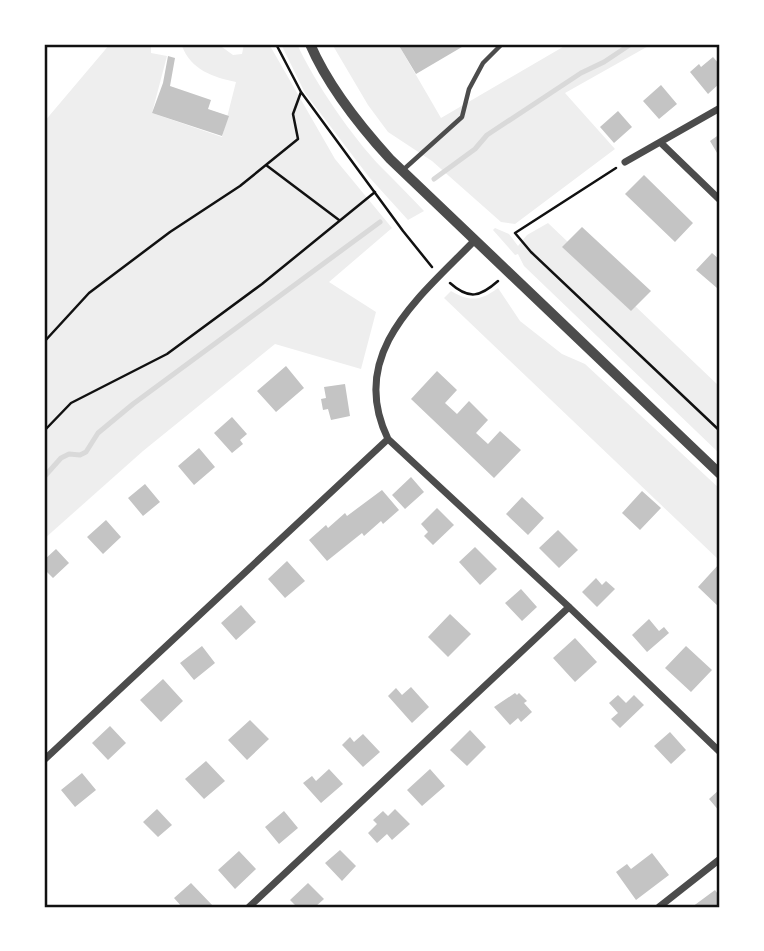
<svg xmlns="http://www.w3.org/2000/svg" width="764" height="951" viewBox="0 0 764 951" font-family="'Noto Serif',serif">
<rect width="100%" height="100%" fill="#fff"/>
<!-- green -->
<path fill="#eee" d="M110,44h41v9l16,3 -15,57 70,24 14,-55c-23,-5 -45,-12 -54,-36l40,1 11,8 9,-1 2,-10h25l66,115 57,69 -63,54 47,30 -15,57 -86,-25 -132,107 -99,88v-417z
M281,44h16c18,39 55,93 85,124 14,14 28,28 42,43l-16,9 -39,-43 -64,-84z
M332,44h66l43,74 127,-74h84l-87,49 50,56 -100,75 -14,-2 -69,-61 -44,-29 -20,-27z
M548,223l172,164v67l-196,-188 -6,-12 -3,1 -22,-25 2,-2 14,6 9,12 9,-11z
M498,288l22,33 42,33 23,10 135,125v72l-276,-263 7,-7c18,11 30,10 47,-3z"/>
<g fill="none" stroke-linecap="round" stroke-linejoin="round">
<!-- stream -->
<path stroke="#d9d9d9" stroke-width="5" d="M434,179l41,-30 12,-14 94,-62 23,-11 27,-18
M44,477l17,-19 8,-4 11,1 6,-3 12,-19 35,-29 247,-182"/>
</g>
<!-- building -->
<path fill="#c4c4c4" d="M398,44h69l-51,30z
M168,56l7,2 -5,28 41,14 -3,9 21,7 -7,20 -70,-23 11,-30z
M713,57l7,8v18l-12,11 -18,-22 9,-8 2,3z
M661,85l16,19 -18,15 -16,-18z
M618,111l14,16 -18,16 -14,-16z
M720,134v24l-10,-17z
M644,175l49,48 -18,19 -50,-48z
M582,227l69,64 -20,20 -69,-64z
M712,253l8,7v24l-3,4 -21,-18z
M286,366l18,22 -28,24 -19,-21z
M437,371l20,19 -12,13 12,11 12,-13 19,19 -12,13 12,11 12,-13 21,19 -27,28 -83,-79z
M345,384l5,32 -19,4 -3,-11 -5,1 -2,-11 5,-1 -2,-11z
M232,417l15,17 -7,6 3,4 -11,9 -18,-20z
M199,448l16,19 -21,18 -16,-19z
M411,477l13,15 -19,17 -13,-14z
M145,484l15,18 -17,14 -15,-18z
M382,490l17,20 -16,14 -2,-3 -17,15 -2,-3 -35,28 -18,-21 17,-15 2,3 17,-15 2,3z
M642,491l19,17 -21,22 -18,-17z
M522,497l22,21 -16,17 -22,-21z
M437,508l17,17 -21,20 -9,-9 4,-4 -7,-8z
M106,520l15,17 -18,17 -16,-17z
M558,530l20,20 -19,18 -20,-20z
M475,547l22,22 -17,16 -21,-23z
M56,549l13,14 -16,15 -9,-9v-9z
M287,561l18,20 -20,17 -17,-19z
M719,564l1,2v42l-22,-21z
M596,578l6,7 4,-4 9,8 -18,18 -15,-15z
M521,589l16,18 -15,14 -17,-18z
M241,605l15,17 -20,18 -15,-17z
M450,614l21,20 -23,23 -20,-20z
M649,619l10,12 5,-4 5,6 -22,19 -15,-17z
M575,638l22,24 -22,20 -22,-24z
M202,646l13,17 -21,17 -14,-17z
M686,646l26,24 -21,22 -26,-24z
M163,679l20,22 -22,21 -21,-22z
M411,687l18,20 -17,16 -24,-27 8,-8 6,7z
M515,693l2,2 2,-2 8,8 -3,2 8,9 -11,10 -3,-4 -8,7 -16,-18z
M618,695l8,8 8,-8 10,10 -24,23 -9,-9 7,-6 -9,-10z
M250,720l19,19 -22,21 -19,-20z
M110,726l16,17 -18,17 -16,-17z
M470,730l16,17 -19,19 -17,-16z
M670,732l16,18 -15,14 -17,-18z
M363,734l17,18 -17,15 -21,-22 8,-8 4,5z
M206,761l19,20 -21,18 -19,-20z
M329,769l14,15 -22,19 -18,-20 9,-7 4,5z
M430,769l15,17 -23,20 -15,-16z
M82,773l14,17 -21,17 -14,-17z
M720,789v23l-11,-13z
M157,809l15,16 -14,12 -15,-15z
M395,809l15,15 -18,16 -5,-6 -10,9 -9,-10 9,-9 -4,-4 10,-9 5,5z
M284,811l14,17 -19,16 -14,-17z
M340,850l16,16 -14,15 -17,-18z
M239,851l17,18 -21,20 -17,-19z
M652,853l17,22 -33,25 -20,-28 11,-8 4,5z
M191,883l23,24h-32l-8,-9z
M308,883l16,16 -9,8h-18l-7,-7z
M715,890l5,7v10h-28z"/>
<g fill="none" stroke-linecap="round" stroke-linejoin="round">
<!-- path -->
<path stroke="#111" stroke-width="2.5" d="M276,44l25,48 102,139 29,36
M266,165l73,55
M616,168l-101,65 16,19 189,179
M450,283c19,17 30,14 48,-2
M44,342l45,-49 81,-61 70,-46 58,-47 -5,-25 8,-22
M44,431l27,-28 96,-49 95,-70 113,-92"/>
<!-- service -->
<path stroke="#4c4c4c" stroke-width="4.5" d="M403,170l59,-53 7,-28 14,-26 19,-19"/>
<!-- minor -->
<path stroke="#4c4c4c" stroke-width="7" d="M661,143l59,57
M625,162l95,-54
M475,240c-54,56 -129,113 -87,199l181,168 151,145
M44,760l344,-321
M249,907l320,-300
M659,907l61,-48"/>
<!-- tertiary -->
<path stroke="#4c4c4c" stroke-width="10" d="M310,44c18,42 49,81 80,115l330,315"/>
</g>
<!-- border -->
<rect width="764" height="951" fill="none" stroke="#ffffff" stroke-width="91"/>
<rect x="46" y="46" width="672" height="860" fill="none" stroke="#111" stroke-width="2.5"/>
</svg>
